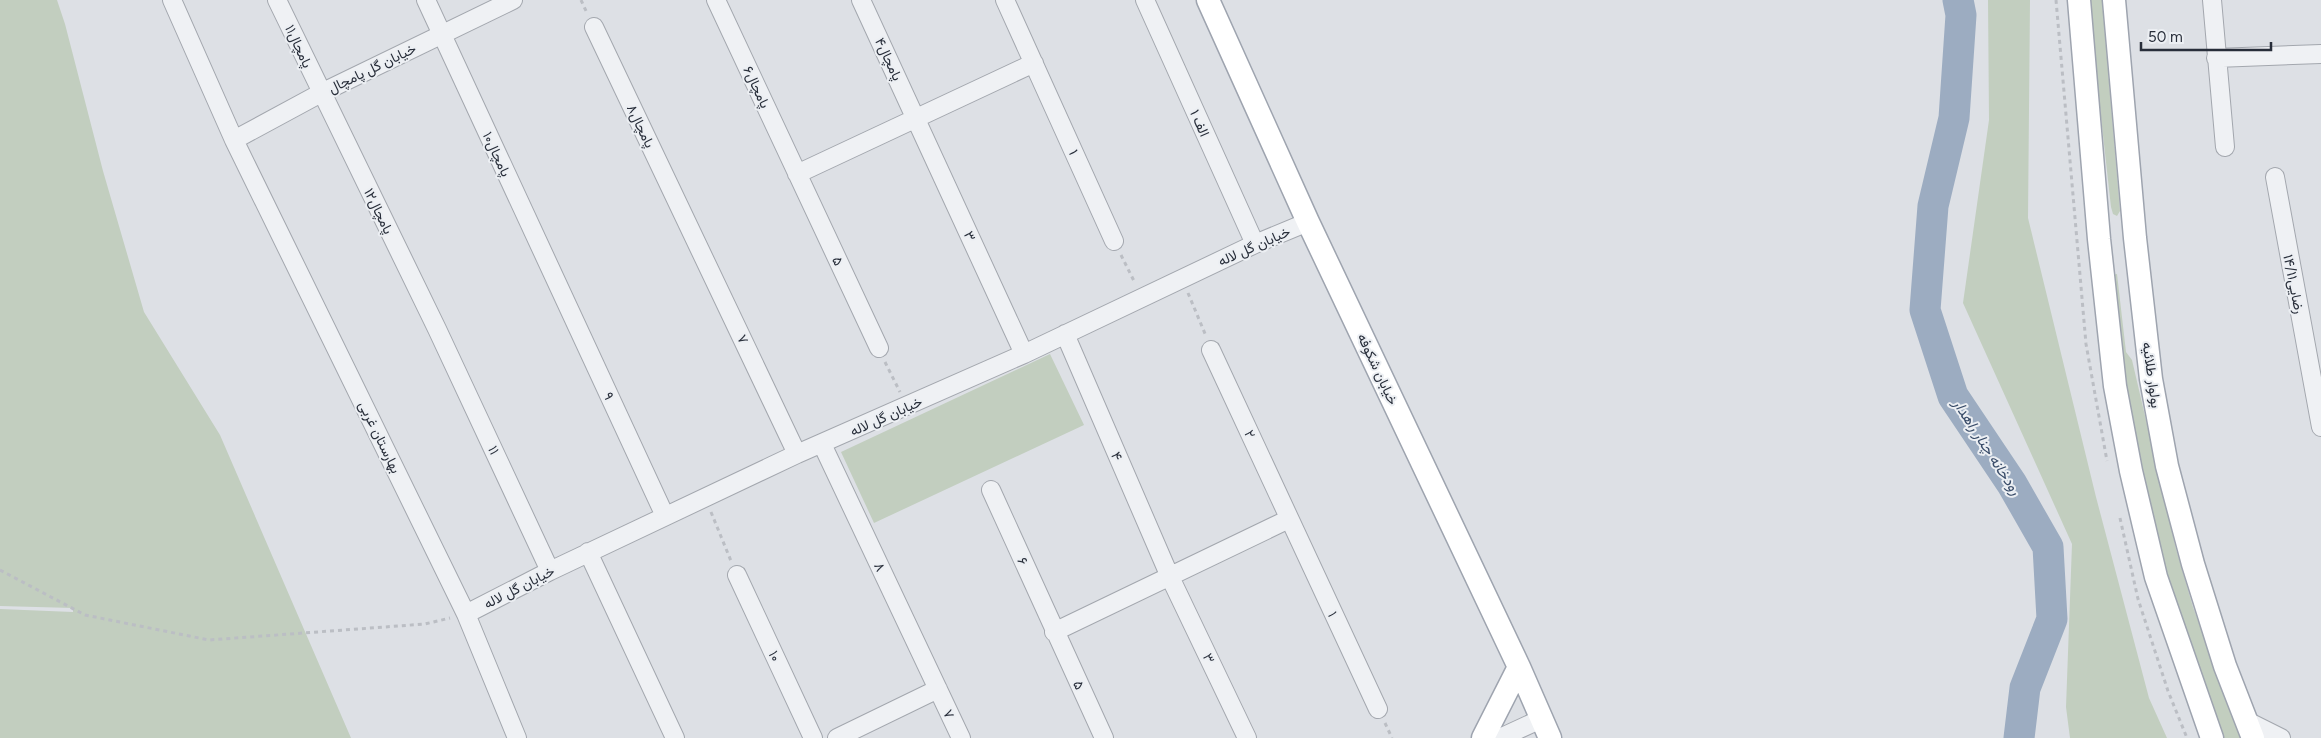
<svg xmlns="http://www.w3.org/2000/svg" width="2321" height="738" viewBox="0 0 2321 738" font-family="Figtree,Vazirmatn,sans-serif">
<rect width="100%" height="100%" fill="#dde0e5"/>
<!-- green -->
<path fill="#c2cebf" d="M0,0h57l8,24 38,147 41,141 76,123 131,303h-351v-129l73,3v-4l-73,-2z
M1988,0h42l-2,218 68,279 53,201 18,40h-97l-4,-31 6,-163 -109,-241 26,-183z
M2088,0h14l18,211 -3,5 -4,-2 -2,-7z
M2117,274l9,78 6,8 44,189 17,58 48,131h-18l-62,-180 -17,-67 -21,-116 -12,-100z
M1050,354l34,71 -210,98 -33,-71z"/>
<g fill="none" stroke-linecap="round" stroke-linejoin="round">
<!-- river -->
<path stroke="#9cacc1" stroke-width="31" d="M1958,0l3,15 -7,103 -21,88 -8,104 28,86 59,88 36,63 4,72 -27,69 -6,50"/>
<!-- minor casing -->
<g stroke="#a3a7ae" stroke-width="20">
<path id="minor" d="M172,0l62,140 232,474 51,124
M277,0l160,329 113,242
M426,0l239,516
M716,0l163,348
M861,0l163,354
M1005,0l109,241
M1145,0l110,244
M2212,0l13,147
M594,27l203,427
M2216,58l105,-4
M234,140l87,-47 192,-93
M797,174l237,-111
M2275,177l46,250
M1065,334l105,243 77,161
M1211,350l167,359
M822,444l139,294
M991,490l113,248
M588,552l87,186
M737,575l76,163
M466,614l84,-43 247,-117 227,-100 231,-110 53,-22
M1054,632l235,-113
M2245,720l36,18
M837,738l101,-49
M1500,738l41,-19"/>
</g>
<!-- major casing -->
<g stroke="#9ea4af" stroke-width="25">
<path id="major" d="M1208,0l100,222 211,445 31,71
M2079,0l20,239 16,147 16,85 25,106 56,161
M2114,0l21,238 16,141 16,87 26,98 32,102 28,72
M1483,738l36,-71"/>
</g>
<!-- path -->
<path stroke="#bbbec4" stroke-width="3" stroke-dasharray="4 4" stroke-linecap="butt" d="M581,0l6,13
M2056,0l30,344 21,117
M1121,255l14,28
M1188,293l18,43
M885,362l15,30
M711,512l20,49
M2120,518l18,81 30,92 19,47
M0,570l85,45 124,25 216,-16 25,-6
M1385,723l7,15"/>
<!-- minor -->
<use href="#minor" stroke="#eff1f4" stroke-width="18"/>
<!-- major -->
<use href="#major" stroke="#fff" stroke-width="22"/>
</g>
<g text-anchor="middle" stroke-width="4" stroke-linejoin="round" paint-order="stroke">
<!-- street labels -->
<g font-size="14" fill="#282e3a" stroke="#eceff3">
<text transform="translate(299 46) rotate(65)" y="5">پامچال۱۱</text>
<text transform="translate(889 59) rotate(65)" y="5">پامچال۴</text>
<text transform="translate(372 68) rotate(-26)" y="5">خیابان گل پامچال</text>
<text transform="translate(757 87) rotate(65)" y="5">پامچال۶</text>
<text transform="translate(1200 123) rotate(66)" y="5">۱ الف</text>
<text transform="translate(641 126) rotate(64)" y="5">پامچال۸</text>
<text transform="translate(1074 152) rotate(66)" y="5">۱</text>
<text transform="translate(497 154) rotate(65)" y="5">پامچال۱۰</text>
<text transform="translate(379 211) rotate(64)" y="5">پامچال۱۲</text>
<text transform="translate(970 236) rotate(66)" y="5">۳</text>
<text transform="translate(1254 246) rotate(-24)" y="5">خیابان گل لاله</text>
<text transform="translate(838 261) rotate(65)" y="5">۵</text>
<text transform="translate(2294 284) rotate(79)" y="5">رضایی۱۴/۱۱</text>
<text transform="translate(743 339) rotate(64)" y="5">۷</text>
<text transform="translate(1378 369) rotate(65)" y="5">خیابان شکوفه</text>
<text transform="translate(2152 375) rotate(82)" y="5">بولوار طلائیه</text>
<text transform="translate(609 396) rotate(65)" y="5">۹</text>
<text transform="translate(886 416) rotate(-24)" y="5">خیابان گل لاله</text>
<text transform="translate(1250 434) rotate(65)" y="5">۲</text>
<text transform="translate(380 437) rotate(64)" y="5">بهارستان غربی</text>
<text transform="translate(494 450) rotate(65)" y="5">۱۱</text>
<text transform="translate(1117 456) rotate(66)" y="5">۴</text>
<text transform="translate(1023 561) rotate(66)" y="5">۶</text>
<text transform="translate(880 567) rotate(65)" y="5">۸</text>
<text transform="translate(519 587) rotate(-27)" y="5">خیابان گل لاله</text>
<text transform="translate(1333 614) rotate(65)" y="5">۱</text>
<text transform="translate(775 656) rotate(65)" y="5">۱۰</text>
<text transform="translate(1209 658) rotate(65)" y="5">۳</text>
<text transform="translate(1079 685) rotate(65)" y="5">۵</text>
<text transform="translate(949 714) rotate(65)" y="5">۷</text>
</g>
<!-- water labels -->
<g font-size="15" font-style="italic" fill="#384b68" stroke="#eceff3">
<text transform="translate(1987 447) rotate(57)" y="5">رودخانه چنار راهدار</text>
</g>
</g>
<!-- scale -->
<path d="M2141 42v8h130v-8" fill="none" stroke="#282e3a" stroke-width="2.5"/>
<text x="2148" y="42" font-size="15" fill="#282e3a" stroke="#eceff3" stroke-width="4" paint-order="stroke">50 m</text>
</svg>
